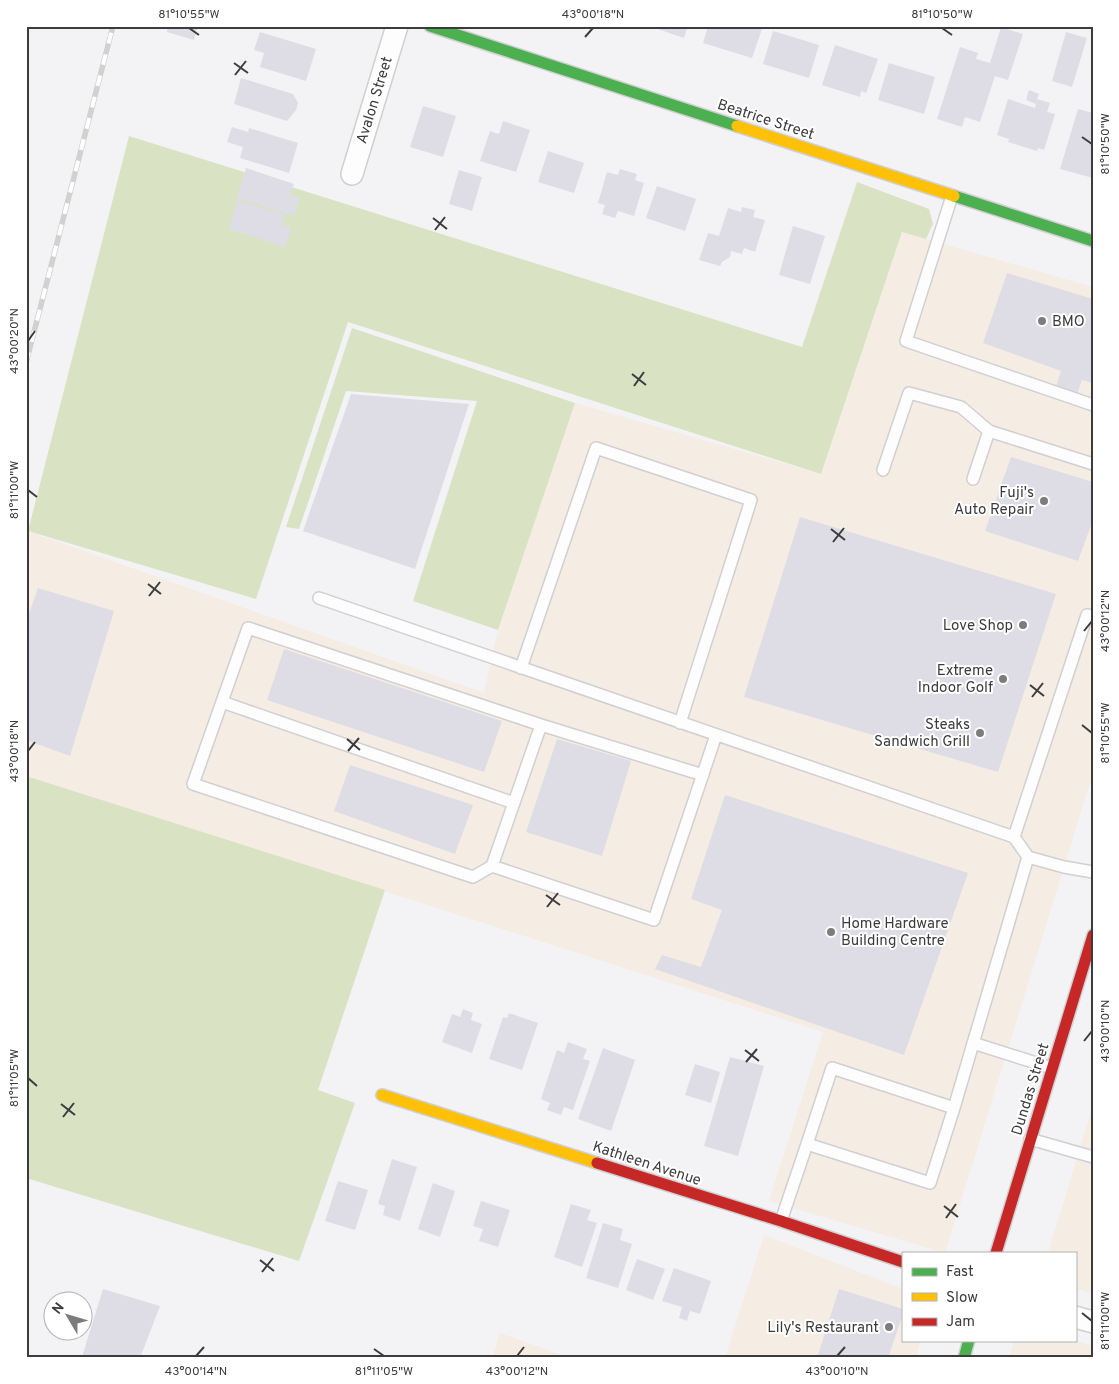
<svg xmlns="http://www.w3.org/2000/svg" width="1119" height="1384" viewBox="0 0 1119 1384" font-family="Overpass,sans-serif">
<rect width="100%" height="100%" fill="#f3f3f5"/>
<!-- commercial -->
<path fill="#f5ece3" d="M902,232l191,55v486l-148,480 -176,-52 54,-169 -797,-256v-240l2,-5 456,162 14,-63 77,-227 246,71z
M1093,1105v189l-18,-6v-35h-27z
M764,1235l139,54v51h18l-5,18h-191z
M500,1333l70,25h-78z
M1014,1340h58l21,6v12h-84z"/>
<!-- green -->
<path fill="#dae2c4" d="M129,136l673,211 55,-165 72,27 4,15 -7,15 -24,-7 -81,242 -473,-152 -92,277 -228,-68z
M352,328l223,75 -77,227 -85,-29 64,-200 -131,-10 -47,138 -13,-2z
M26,776l359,114 -67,200 37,13 -56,158 -273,-83z"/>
<!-- building -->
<path fill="#dedde6" d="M168,26h30l-4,14 -27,-8z
M649,26h39l-4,12z
M708,26h55l-11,32 -49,-15z
M1001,27l22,7 -15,46 -13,-4 -15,46 -15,-5 -3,10 -25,-8 23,-72 18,6 -2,6 14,4z
M773,31l46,14 -10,33 -46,-14z
M260,32l56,17 -10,32 -46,-14 4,-14 -10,-3z
M1066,32l21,6 -15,49 -20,-6z
M835,45l43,14 -12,34 -5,-2 -1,6 -38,-12z
M889,63l46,14 -11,37 -46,-14z
M241,78l52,16 5,9 -2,7 -9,11 -53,-17z
M1029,90l10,4 -2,5 13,4 -3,9 8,2 -11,36 -6,-2 -1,3 -29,-9 1,-3 -12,-4 11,-36 27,9 1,-4 -10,-4z
M423,106l33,10 -13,41 -33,-10z
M1078,109l15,4v65l-33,-9z
M503,121l27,9 -14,42 -36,-11 10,-30 9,3z
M232,127l16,5 1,-4 49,15 -9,30 -49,-15 3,-11 -16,-5z
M548,151l36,12 -10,30 -36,-11z
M246,168l48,16 -4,11 10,3 -6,18 -57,-18z
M620,169l17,5 -2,6 9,3 -10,33 -16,-5 -3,7 -13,-4 3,-9 -7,-2 9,-31 11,3z
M459,170l23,7 -10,34 -23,-7z
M657,186l39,13 -11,32 -39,-13z
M237,200l49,15 -4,10 9,3 -6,19 -56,-18z
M742,207l13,3 -2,7 12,3 -10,32 -11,-4 -2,6 -11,-3 -1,6 -8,5 -2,4 -21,-6 9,-27 11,3 9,-28 13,4z
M793,226l32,10 -15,48 -31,-9z
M1007,273l86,26v84l-11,-3 -5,14 -21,-7 5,-16 -78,-28z
M351,394l118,10 -54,165 -112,-38z
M1011,457l82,25v38l-15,41 -93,-30z
M800,517l256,77 -58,178 -254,-75z
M38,588l76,23 -44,145 -44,-16v-118z
M284,649l218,72 -18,51 -217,-72z
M557,739l74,22 -29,95 -76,-24z
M350,765l123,40 -18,49 -121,-43z
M725,795l243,78 -64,182 -249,-86 7,-14 39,12 21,-57 -31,-11z
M463,1009l10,4 -2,7 11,4 -10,29 -30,-11 10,-28 8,3z
M509,1013l29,10 -16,47 -33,-11 14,-42 4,1z
M568,1042l19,7 -4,10 7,2 -17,49 -9,-3 -3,8 -14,-5 3,-7 -9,-4 16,-49 7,3z
M603,1048l32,12 -24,71 -33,-12z
M730,1057l34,9 -26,90 -34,-10z
M695,1064l25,8 -9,31 -26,-8z
M392,1159l25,8 -17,54 -17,-6 2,-9 -7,-2z
M338,1181l30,9 -13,40 -30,-9z
M433,1183l22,8 -15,46 -22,-8z
M481,1201l29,9 -12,37 -19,-6 4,-12 -10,-3z
M571,1204l20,6 -4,10 10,3 -15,44 -28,-10z
M603,1223l20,6 -3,11 12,4 -14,44 -32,-10z
M637,1259l28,10 -12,31 -27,-10z
M674,1268l37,13 -11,33 -10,-3 -3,10 -8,-3 3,-11 -20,-6z
M103,1289l57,17 -20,52 -58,-1z
M839,1289l64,20v5l-15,44h-71z"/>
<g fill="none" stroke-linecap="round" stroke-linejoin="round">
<!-- lane casing -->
<g stroke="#d0d0d2" stroke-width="14">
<path id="lane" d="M952,196l-46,145 187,64
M883,470l26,-77 52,14 28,24
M973,479l16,-48 104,33
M319,598l695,239 73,-222 6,1
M521,668l75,-220 155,52 -71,223
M222,702l292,101
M703,775l-162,-50 -49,141 162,54 62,-185
M1014,837l14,20 36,10 29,5
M492,866l-19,11 -280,-93 55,-156 293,97
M973,1043l79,25
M1030,1139l63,18
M807,1144l25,-76 122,40
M781,1221l26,-77 123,39 24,-75 74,-251"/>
</g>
<!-- street casing -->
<g stroke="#d0d0d2" stroke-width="24">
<path id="street" d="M352,174l45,-148
M1075,1317l18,5"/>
</g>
<!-- fast casing -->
<g stroke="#d0d0d2" stroke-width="14">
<path id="fast" d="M430,26l307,100
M954,196l139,45
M964,1358l5,-18"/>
</g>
<!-- slow casing -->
<g stroke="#d0d0d2" stroke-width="14">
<path id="slow" d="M737,126l217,70
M382,1095l215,68"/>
</g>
<!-- jam casing -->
<g stroke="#d0d0d2" stroke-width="14">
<path id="jam" d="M597,1163l184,58 122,41
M996,1253l97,-318"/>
</g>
<!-- lane -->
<use href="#lane" stroke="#fdfdfe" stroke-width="11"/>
<!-- street -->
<use href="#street" stroke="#fdfdfe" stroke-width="21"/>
<!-- fast -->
<use href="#fast" stroke="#4caf50" stroke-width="11"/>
<!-- slow -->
<use href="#slow" stroke="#ffc107" stroke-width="11"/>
<!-- jam -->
<use href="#jam" stroke="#c62828" stroke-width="11"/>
<!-- rail casing -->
<g stroke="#d1d1d2" stroke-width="5.5">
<path id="rail" d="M26,363l87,-337"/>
</g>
<!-- rail -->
<use href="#rail" stroke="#fff" stroke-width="4" stroke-dasharray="11" stroke-linecap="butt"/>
</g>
<!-- ticks -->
<path fill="none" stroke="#3c3c3d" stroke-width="2" d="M189,28l10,7M942,28l10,7M585,37l8,-9M234,63l14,10M235,75l11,-14M1082,137l10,7M433,218l14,11M435,230l10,-13M28,341l7,-10M632,374l14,11M634,386l10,-14M28,490l9,7M831,529l14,11M833,542l11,-14M148,584l13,10M149,596l11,-14M1084,631l8,-10M1030,685l14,11M1032,697l11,-14M1082,725l10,8M347,739l13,11M28,751l7,-9M348,751l11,-13M546,895l14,10M547,907l11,-14M1084,1041l8,-10M745,1050l14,11M746,1062l11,-13M28,1078l9,8M61,1104l14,11M63,1117l11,-14M944,1206l14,11M946,1218l10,-14M260,1260l14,11M262,1272l11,-14M1082,1313l10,8M374,1349l10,7M196,1356l8,-9M517,1356l7,-9M837,1356l8,-9"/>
<!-- markers -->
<g fill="#7c7c7d" stroke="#fff" stroke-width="2">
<circle cx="1042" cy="321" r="5"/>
<circle cx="1044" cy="501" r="5"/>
<circle cx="1023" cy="625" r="5"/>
<circle cx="1003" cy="679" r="5"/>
<circle cx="980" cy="733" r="5"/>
<circle cx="831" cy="932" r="5"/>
<circle cx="889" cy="1327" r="5"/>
</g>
<g text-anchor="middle" stroke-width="4" stroke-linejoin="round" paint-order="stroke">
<!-- street labels -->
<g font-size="15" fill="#3c3c3d" stroke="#fff">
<text transform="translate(374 100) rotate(-73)" y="5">Avalon Street</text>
<text transform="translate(766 119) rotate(18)" y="5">Beatrice Street</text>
<text transform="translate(1030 1089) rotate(-73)" y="5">Dundas Street</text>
<text transform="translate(647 1163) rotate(18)" y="5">Kathleen Avenue</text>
</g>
<!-- poi labels -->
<g font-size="15" fill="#3c3c3d" stroke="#fff" text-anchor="end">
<text x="1052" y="326" text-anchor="start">BMO</text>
<text x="1034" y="497">Fuji's<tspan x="1034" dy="17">Auto Repair</tspan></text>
<text x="1013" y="630">Love Shop</text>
<text x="993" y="675">Extreme<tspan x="993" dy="17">Indoor Golf</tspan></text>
<text x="970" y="729">Steaks<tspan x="970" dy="17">Sandwich Grill</tspan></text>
<text x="841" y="928" text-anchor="start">Home Hardware<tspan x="841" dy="17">Building Centre</tspan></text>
<text x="879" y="1332">Lily's Restaurant</text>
</g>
</g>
<!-- border -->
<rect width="1119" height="1384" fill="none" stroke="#ffffff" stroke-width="55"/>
<!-- legend -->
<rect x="902" y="1252" width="175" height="90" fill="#ffffff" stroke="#b1b1b1"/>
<rect x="912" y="1268" width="25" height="8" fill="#4caf50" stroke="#b1b1b1"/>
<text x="946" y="1276" font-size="15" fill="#3c3c3d">Fast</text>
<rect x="912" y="1293" width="25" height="8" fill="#ffc107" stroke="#b1b1b1"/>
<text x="946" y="1302" font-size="15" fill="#3c3c3d">Slow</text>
<rect x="912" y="1318" width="25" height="8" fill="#c62828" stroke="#b1b1b1"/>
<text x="946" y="1326" font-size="15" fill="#3c3c3d">Jam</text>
<!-- north arrow -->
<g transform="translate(68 1316) rotate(308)"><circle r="24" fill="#ffffff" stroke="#b1b1b1"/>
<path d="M0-4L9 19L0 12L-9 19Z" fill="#7c7c7d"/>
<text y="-8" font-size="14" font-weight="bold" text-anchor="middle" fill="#3c3c3d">N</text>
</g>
<rect x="28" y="28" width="1064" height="1328" fill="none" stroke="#3c3c3d" stroke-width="2"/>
<g font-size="12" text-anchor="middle" fill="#3c3c3d">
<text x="189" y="18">81°10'55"W</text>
<text x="593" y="18">43°00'18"N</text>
<text x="942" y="18">81°10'50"W</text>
<text transform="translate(1105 144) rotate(-90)" y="4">81°10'50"W</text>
<text transform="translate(14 341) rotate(-90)" y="4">43°00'20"N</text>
<text transform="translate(14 490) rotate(-90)" y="4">81°11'00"W</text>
<text transform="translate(1105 621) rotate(-90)" y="4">43°00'12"N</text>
<text transform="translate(1105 733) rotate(-90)" y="4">81°10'55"W</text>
<text transform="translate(14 751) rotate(-90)" y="4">43°00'18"N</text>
<text transform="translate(1105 1031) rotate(-90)" y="4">43°00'10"N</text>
<text transform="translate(14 1078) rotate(-90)" y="4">81°11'05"W</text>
<text transform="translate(1105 1321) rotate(-90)" y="4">81°11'00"W</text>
<text x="196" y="1375">43°00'14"N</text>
<text x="384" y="1375">81°11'05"W</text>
<text x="517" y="1375">43°00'12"N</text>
<text x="837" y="1375">43°00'10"N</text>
</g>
</svg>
